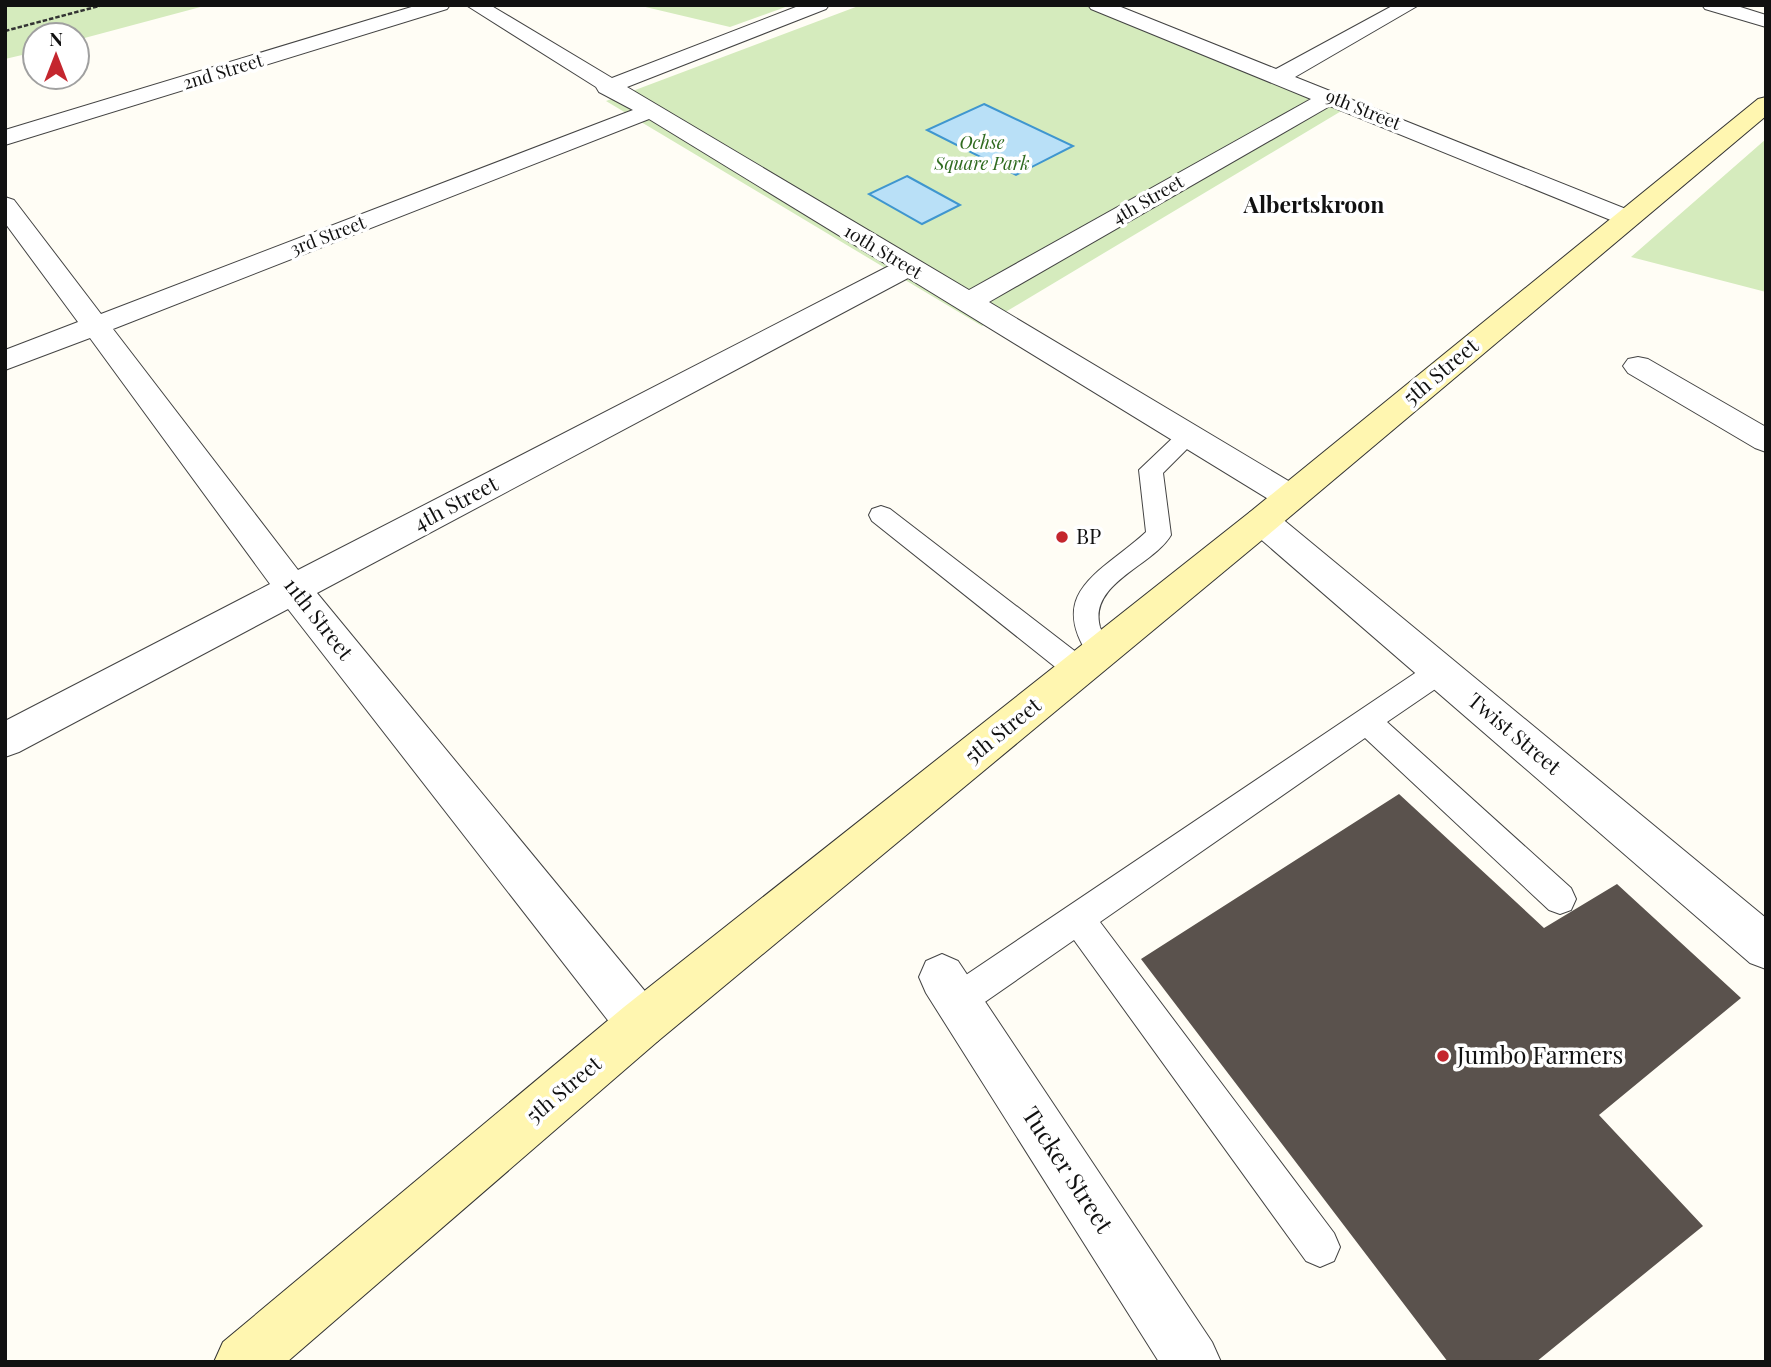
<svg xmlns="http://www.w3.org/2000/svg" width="1771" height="1367" viewBox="0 0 1771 1367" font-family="'Playfair Display',serif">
<rect width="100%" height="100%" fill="#fffdf5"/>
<!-- green -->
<path fill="#d5ebbd" d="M5,5h203l-131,35v-5h-42v17l-30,7z
M637,5h154l-61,22z
M861,5h237l250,102 -366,219 -376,-225z
M1766,139v153l-135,-35z"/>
<!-- water -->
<path fill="#b9e0f7" stroke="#3f96cf" stroke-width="2" d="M984,104l89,42 -57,29 -89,-45z
M907,176l53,29 -38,19 -53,-30z"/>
<!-- building -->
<path fill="#5a524d" d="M1399,794l145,134 73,-44 124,114 -142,117 104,111 -167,136h-88l-307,-403z"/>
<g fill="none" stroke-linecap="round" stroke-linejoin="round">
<!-- lane casing -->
<g stroke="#444" stroke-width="2">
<path id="lane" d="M1188,428l8,3 4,5 -37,37 8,62c-18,31 -83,48 -71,92 3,9 11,16 15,24l-4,8 -10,3 -10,-3c-47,-68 12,-87 55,-127l-7,-62 41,-39z
M881,506l9,3 199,153 4,8 -4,8 -10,3 -10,-3 -197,-157 -3,-6 3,-6z
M1440,660l10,3 4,8 -4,8 -63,43 184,166 5,11 -5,11 -11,4 -11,-4 -184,-172 -265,184 234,311 6,14 -6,14 -14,6 -14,-6 -232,-321 -105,73 -12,5 -12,-5 -5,-12 5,-12 485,-326z"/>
</g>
<!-- street casing -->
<g stroke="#444" stroke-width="2">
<path id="street" d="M418,5h32l-3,4 -442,136v-15z
M466,5h24l122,73 189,-73h28l-3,4 -199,78 342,203 342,-191 -220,-90 -3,-4h28l160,64 118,-64h25l-124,72 341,136 4,5 -4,5 -9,3 -9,-3 -288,-117 -341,196 313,187 5,8 -5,8 -12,4 -12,-4 -370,-227 -591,315 341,414 7,17 -7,17 -17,7 -17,-7 -336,-432 -269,143 -14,5v-36l265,-137 -180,-246 -85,32v-20l73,-28 -73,-99v-26l9,3 87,114 532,-204 -34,-18 -3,-5zM649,119l240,147 -591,304 -185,-241z
M1702,5h32l32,10v12l-61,-18z
M1638,357l10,2 118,68v25l-11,-4 -127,-75 -5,-7 5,-7z
M1262,509l12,3 492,406v51l-16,-6 -500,-433 -5,-9 5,-9z
M942,954l16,7 254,381 9,20h-62l-233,-369 -7,-16 7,-16z"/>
</g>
<!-- secondary casing -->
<g stroke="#333" stroke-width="2">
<path id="secondary" d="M1766,97v19l-492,414 -616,511 -371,321h-73l9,-20 401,-335 626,-495 508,-413z"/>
</g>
<!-- path -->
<path stroke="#333" stroke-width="2.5" stroke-dasharray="4.5 2" stroke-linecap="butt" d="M5,31l98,-26"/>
<!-- lane -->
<use href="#lane" fill="#fff" fill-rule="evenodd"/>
<!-- street -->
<use href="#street" fill="#fff" fill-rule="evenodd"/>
<!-- secondary -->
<use href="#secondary" fill="#fff6b0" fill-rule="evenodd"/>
</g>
<!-- markers -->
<g fill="#c4262e" stroke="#fff" stroke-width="2.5">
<circle cx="1062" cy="537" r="7"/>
<circle cx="1443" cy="1056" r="7"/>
</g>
<g text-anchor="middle" stroke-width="7" stroke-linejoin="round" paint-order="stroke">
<!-- far-street labels -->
<g font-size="18" fill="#111" stroke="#fff">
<text transform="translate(223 72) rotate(-17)" y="6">2nd Street</text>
<text transform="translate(1363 110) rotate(22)" y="6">9th Street</text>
<text transform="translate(1148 200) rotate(-30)" y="6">4th Street</text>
<text transform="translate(328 236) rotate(-21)" y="6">3rd Street</text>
<text transform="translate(883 252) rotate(31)" y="6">10th Street</text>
</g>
<!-- far-park labels -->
<g font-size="18" font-style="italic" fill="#2f6b1f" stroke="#fff">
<text x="982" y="149">Ochse<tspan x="982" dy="21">Square Park</tspan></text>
</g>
<!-- street labels -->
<g font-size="21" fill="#111" stroke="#fff">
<text transform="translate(1441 372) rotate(-40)" y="7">5th Street</text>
<text transform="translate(456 504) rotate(-28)" y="7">4th Street</text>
<text transform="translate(318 619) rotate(52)" y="7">11th Street</text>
<text transform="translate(1003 731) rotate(-39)" y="7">5th Street</text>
<text transform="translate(1514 734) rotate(40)" y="7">Twist Street</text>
<text transform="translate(564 1090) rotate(-40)" y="7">5th Street</text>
</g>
<!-- poi labels -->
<g font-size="21" fill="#111" stroke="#fff" text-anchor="start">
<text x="1076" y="544">BP</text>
</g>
<!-- far-district labels -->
<g font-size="23" font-weight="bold" fill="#111" stroke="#fff">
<text x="1314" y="213">Albertskroon</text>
</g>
<!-- near-poi labels -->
<g font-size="24" fill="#111" stroke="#fff" text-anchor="start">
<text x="1457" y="1064">Jumbo Farmers</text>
</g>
<!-- near-street labels -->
<g font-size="24" fill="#111" stroke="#fff">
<text transform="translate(1067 1170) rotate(57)" y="8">Tucker Street</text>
</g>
</g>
<!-- border -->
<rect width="1771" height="1367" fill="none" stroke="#111111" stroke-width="14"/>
<!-- north arrow -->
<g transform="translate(56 56)"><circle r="33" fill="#ffffff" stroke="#a0a0a0" stroke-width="2"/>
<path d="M0-5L12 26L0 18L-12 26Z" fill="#c4262e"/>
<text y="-10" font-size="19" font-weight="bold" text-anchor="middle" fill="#111111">N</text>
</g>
</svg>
